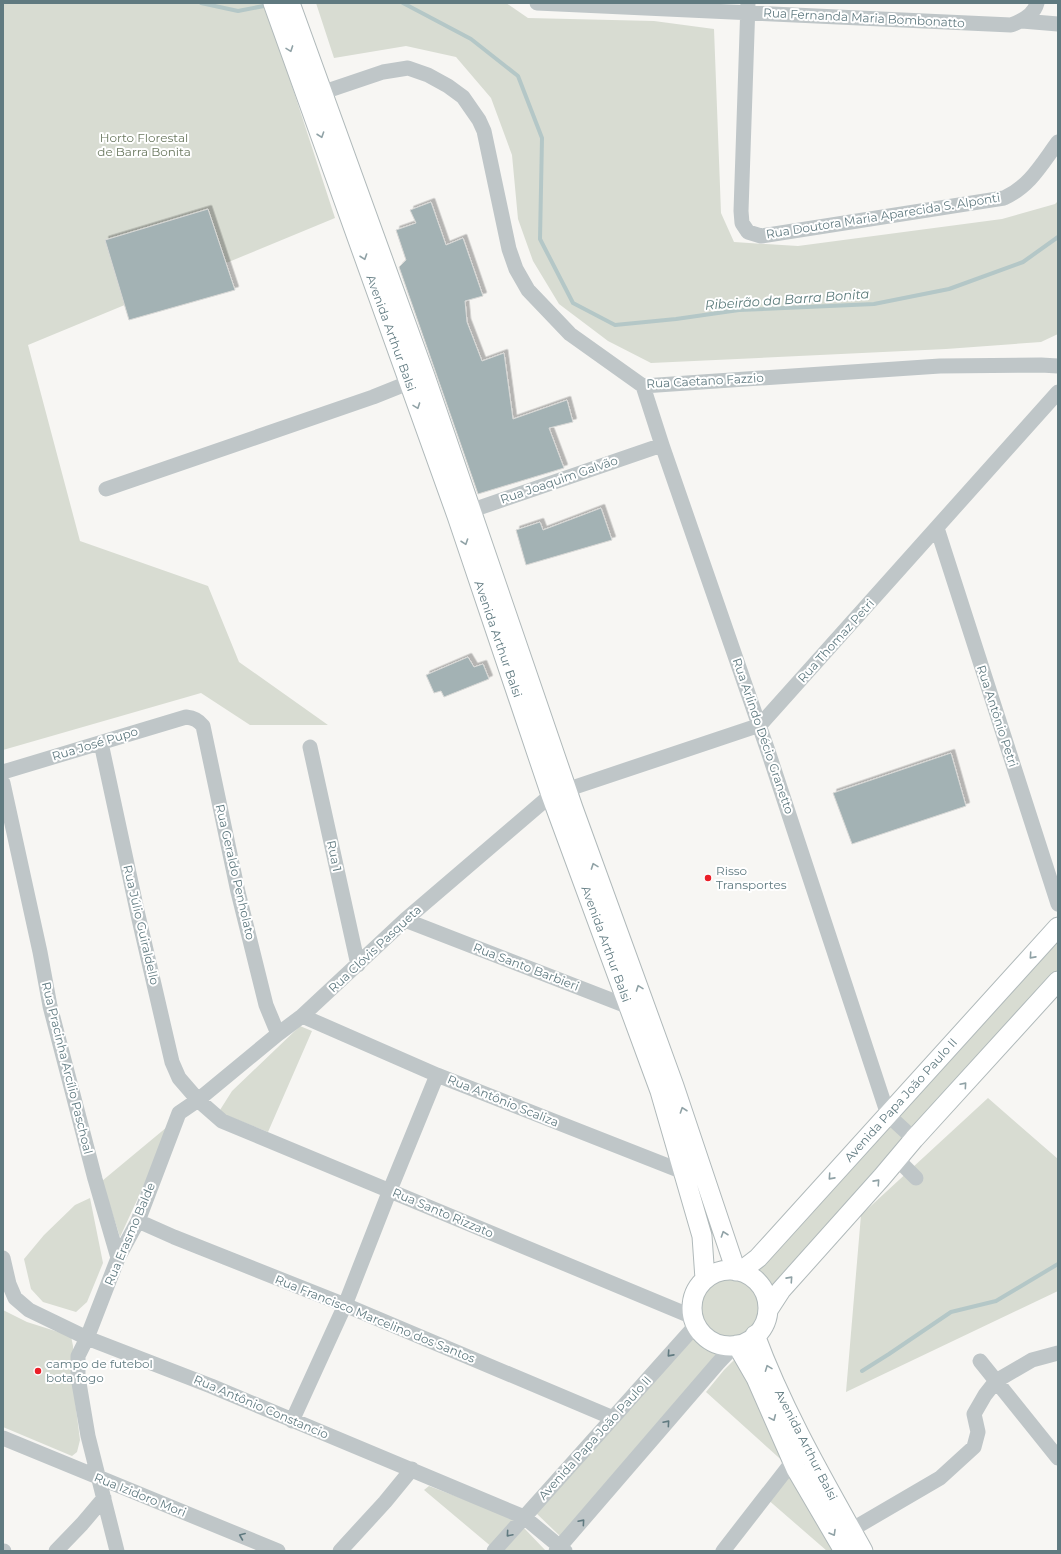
<svg xmlns="http://www.w3.org/2000/svg" width="1061" height="1554" viewBox="0 0 1061 1554" font-family="Montserrat,sans-serif">
<defs>
<filter id="shadow"><feDropShadow dx="3.5" dy="-3.5" stdDeviation="0" flood-color="#0004"/></filter>
</defs>
<rect width="100%" height="100%" fill="#f7f6f3"/>
<!-- green -->
<path fill="#d8dcd2" d="M3,3h259l15,37 58,178 -307,127 52,196 128,45 31,76 89,63h-78l-49,-32 -198,57z
M316,3h190l22,15 126,3 60,8 7,184 13,29 64,4 204,-27 53,-15 3,-3v133l-17,8 -95,7 -295,14 -43,-22 -49,-37 -26,-43 -15,-42 -6,-64 -21,-57 -35,-41 -50,-11 -72,12z
M1058,929v50l-144,158 -24,-22z
M300,1026l12,5 -44,101 -45,-18 -3,-4 12,-19z
M988,1098l70,61v132l-212,101 15,-177z
M888,1117l24,22 -140,160 -8,-18 -10,-10z
M173,1122l-53,115 -18,-56z
M90,1198l13,65 -16,39 -11,10 -33,-10 -12,-13 -7,-30 20,-24 31,-30z
M694 1308a35 35 0 1 1 70 0a35 35 0 1 1-70 0Z
M3,1310l24,12 44,14 2,10v38l7,56 -3,12 -5,4 -69,-29z
M695,1328c8,11 19,18 32,21l-167,187 -24,-23z
M737,1357l50,108 -81,-73 18,-22z
M793,1466l49,85h-15l-61,-53z
M429,1486l87,33 -23,29 -69,-58z
M524,1528l22,23h-43z"/>
<g fill="none" stroke-linecap="round" stroke-linejoin="round">
<!-- stream -->
<path stroke="#b4c7c7" stroke-width="4" d="M201,3l37,8 31,-6
M403,3l68,36 47,37 24,62 -2,101 33,64 42,22 61,-6 63,-9 135,-6 75,-15 74,-27 35,-25
M862,1371l27,-17 62,-42 45,-11 62,-37"/>
</g>
<!-- building -->
<path fill="#a3b2b4" stroke="#d8d8d6" filter="url(#shadow)" d="M431,202l15,43 17,-7 20,58 -18,5 2,21 15,39 22,-8 9,66 54,-19 6,22 -24,6 15,40 -86,26 -79,-227 7,-7 -10,-30 20,-7 -6,-13z
M208,209l27,81 -106,30 -24,-80z
M601,508l11,32 -86,25 -10,-35 24,-8 3,8z
M468,657l6,10 9,-3 6,15 -45,18 -3,-6 -7,2 -8,-18z
M951,753l15,53 -114,38 -19,-51z"/>
<g fill="none" stroke-linecap="round" stroke-linejoin="round">
<!-- major casing -->
<g stroke="#b0b9ba" stroke-width="21">
<path id="major" d="M273,3l184,513 94,279 109,296 42,145 3,43
M290,3l135,373 148,432 101,278 62,185
M692 1308a38 38 0 1 1 76 0a38 38 0 1 1-76 0Z
M741,1271l17,-13 300,-331
M768,1310l13,-20 101,-113 32,-38 144,-158
M755,1335c28,76 69,146 108,216
M737,1345l19,33 40,91 48,82"/>
</g>
<!-- minor -->
<path stroke="#bfc6c8" stroke-width="15" d="M537,3l474,22c11,-4 23,-10 26,-22
M748,3l-7,208 1,12 6,9 13,4 243,-38c26,-12 37,-33 54,-56
M1022,21l36,3
M312,96l71,-24 25,-4 20,7 20,11 15,11 16,23 5,11 25,118 7,20 12,21 42,44 73,52 297,-20 101,-1 17,1
M643,386l19,59 106,306 120,364 26,24
M106,489l267,-92 45,-18
M461,514l201,-69
M937,528l121,376
M101,743l37,172 34,147 7,16 19,22 24,21 471,196
M310,747l48,218
M3,772l183,-55c8,1 12,3 17,9l35,166 28,113 12,29
M3,783l37,169 10,54 45,173 23,79
M405,920l232,90
M302,1016l135,59 254,100
M897,1159l19,19
M138,1221l36,16 171,68 268,113
M3,1258l6,26 6,14 14,12 58,28 124,48 313,131 41,34
M980,1361l78,97
M292,1421l53,-116 45,-115 47,-115
M3,1438l275,113
M851,1530l89,-52 34,-31 4,-15 -4,-18 11,-19 11,-14 36,-21 26,-7
M3,1551h1
M56,1551l26,-27 22,-26
M117,1551l-29,-115 -10,-59v-21l9,-18 31,-80 20,-37 41,-108 19,-13 80,-66 24,-18 103,-96 146,-125 209,-70 298,-333
M340,1551l45,-49 27,-33
M494,1551l202,-226
M556,1551l162,-188 17,-18
M723,1551l70,-90 8,-4"/>
<!-- major -->
<use href="#major" stroke="#fff" stroke-width="19"/>
</g>
<!-- one-way arrows -->
<defs><path id="oneway-chevron" d="M-2-3.5L2.5 0L-2 3.5" fill="none" stroke-width="1.6" stroke-linecap="round" stroke-linejoin="round"/></defs>
<g stroke="#90a2a6">
<use href="#oneway-chevron" transform="translate(290 49) rotate(70)"/>
<use href="#oneway-chevron" transform="translate(321 135) rotate(71)"/>
<use href="#oneway-chevron" transform="translate(364 257) rotate(71)"/>
<use href="#oneway-chevron" transform="translate(417 406) rotate(70)"/>
<use href="#oneway-chevron" transform="translate(465 542) rotate(71)"/>
<use href="#oneway-chevron" transform="translate(594 866) rotate(-110)"/>
<use href="#oneway-chevron" transform="translate(1032 956) rotate(132)"/>
<use href="#oneway-chevron" transform="translate(639 988) rotate(-110)"/>
<use href="#oneway-chevron" transform="translate(964 1085) rotate(-49)"/>
<use href="#oneway-chevron" transform="translate(683 1110) rotate(-109)"/>
<use href="#oneway-chevron" transform="translate(831 1177) rotate(132)"/>
<use href="#oneway-chevron" transform="translate(877 1182) rotate(-48)"/>
<use href="#oneway-chevron" transform="translate(724 1234) rotate(-109)"/>
<use href="#oneway-chevron" transform="translate(790 1279) rotate(-48)"/>
<use href="#oneway-chevron" transform="translate(768 1368) rotate(-111)"/>
<use href="#oneway-chevron" transform="translate(773 1418) rotate(66)"/>
<use href="#oneway-chevron" transform="translate(833 1533) rotate(60)"/>
</g>
<g stroke="#607a80">
<use href="#oneway-chevron" transform="translate(670 1354) rotate(132)"/>
<use href="#oneway-chevron" transform="translate(667 1423) rotate(-49)"/>
<use href="#oneway-chevron" transform="translate(582 1522) rotate(-49)"/>
<use href="#oneway-chevron" transform="translate(509 1534) rotate(131)"/>
<use href="#oneway-chevron" transform="translate(242 1536) rotate(-158)"/>
</g>
<!-- markers -->
<g fill="#eb1f28" stroke="#fff" stroke-width="1.5">
<circle cx="708" cy="878" r="4"/>
<circle cx="38" cy="1371" r="4"/>
</g>
<g text-anchor="middle" stroke-width="4" stroke-linejoin="round" paint-order="stroke">
<!-- street labels -->
<g font-size="12" fill="#607a80" stroke="#fff">
<text transform="translate(864 18) rotate(3)" y="4">Rua Fernanda Maria Bombonatto</text>
<text transform="translate(883 216) rotate(-9)" y="4">Rua Doutora Maria Aparecida S. Alponti</text>
<text transform="translate(391 333) rotate(70)" y="4">Avenida Arthur Balsi</text>
<text transform="translate(705 381) rotate(-3)" y="4">Rua Caetano Fazzio</text>
<text transform="translate(559 480) rotate(-19)" y="4">Rua Joaquim Galvão</text>
<text transform="translate(498 639) rotate(71)" y="4">Avenida Arthur Balsi</text>
<text transform="translate(836 641) rotate(-48)" y="4">Rua Thomaz Petri</text>
<text transform="translate(997 716) rotate(72)" y="4">Rua Antônio Petri</text>
<text transform="translate(763 736) rotate(71)" y="4">Rua Arlindo Décio Granetto</text>
<text transform="translate(95 744) rotate(-17)" y="4">Rua José Pupo</text>
<text transform="translate(334 856) rotate(78)" y="4">Rua 1</text>
<text transform="translate(235 872) rotate(77)" y="4">Rua Geraldo Penholato</text>
<text transform="translate(141 925) rotate(77)" y="4">Rua Júlio Guiraldello</text>
<text transform="translate(606 944) rotate(70)" y="4">Avenida Arthur Balsi</text>
<text transform="translate(375 949) rotate(-43)" y="4">Rua Clóvis Pasqueta</text>
<text transform="translate(526 967) rotate(21)" y="4">Rua Santo Barbieri</text>
<text transform="translate(67 1068) rotate(76)" y="4">Rua Pracinha Arcílio Paschoal</text>
<text transform="translate(901 1100) rotate(-48)" y="4">Avenida Papa João Paulo II</text>
<text transform="translate(503 1101) rotate(22)" y="4">Rua Antônio Scaliza</text>
<text transform="translate(443 1213) rotate(23)" y="4">Rua Santo Rizzato</text>
<text transform="translate(130 1234) rotate(-67)" y="4">Rua Erasmo Balde</text>
<text transform="translate(375 1319) rotate(22)" y="4">Rua Francisco Marcelino dos Santos</text>
<text transform="translate(261 1407) rotate(23)" y="4">Rua Antônio Constancio</text>
<text transform="translate(595 1438) rotate(-48)" y="4">Avenida Papa João Paulo II</text>
<text transform="translate(806 1445) rotate(63)" y="4">Avenida Arthur Balsi</text>
<text transform="translate(140 1495) rotate(22)" y="4">Rua Izidoro Mori</text>
</g>
<!-- park labels -->
<g font-size="12" fill="#6a785f" stroke="#fff">
<text x="144" y="142">Horto Florestal<tspan x="144" dy="14">de Barra Bonita</tspan></text>
</g>
<!-- poi labels -->
<g font-size="12" fill="#607a80" stroke="#fff" text-anchor="start">
<text x="716" y="875">Risso<tspan x="716" dy="14">Transportes</tspan></text>
<text x="46" y="1368">campo de futebol<tspan x="46" dy="14">bota fogo</tspan></text>
</g>
<!-- water labels -->
<g font-size="13" font-style="italic" fill="#5b7b7b" stroke="#fff">
<text transform="translate(787 299) rotate(-4)" y="5">Ribeirão da Barra Bonita</text>
</g>
</g>
<!-- border -->
<rect width="1061" height="1554" fill="none" stroke="#607a80" stroke-width="8"/>
</svg>
